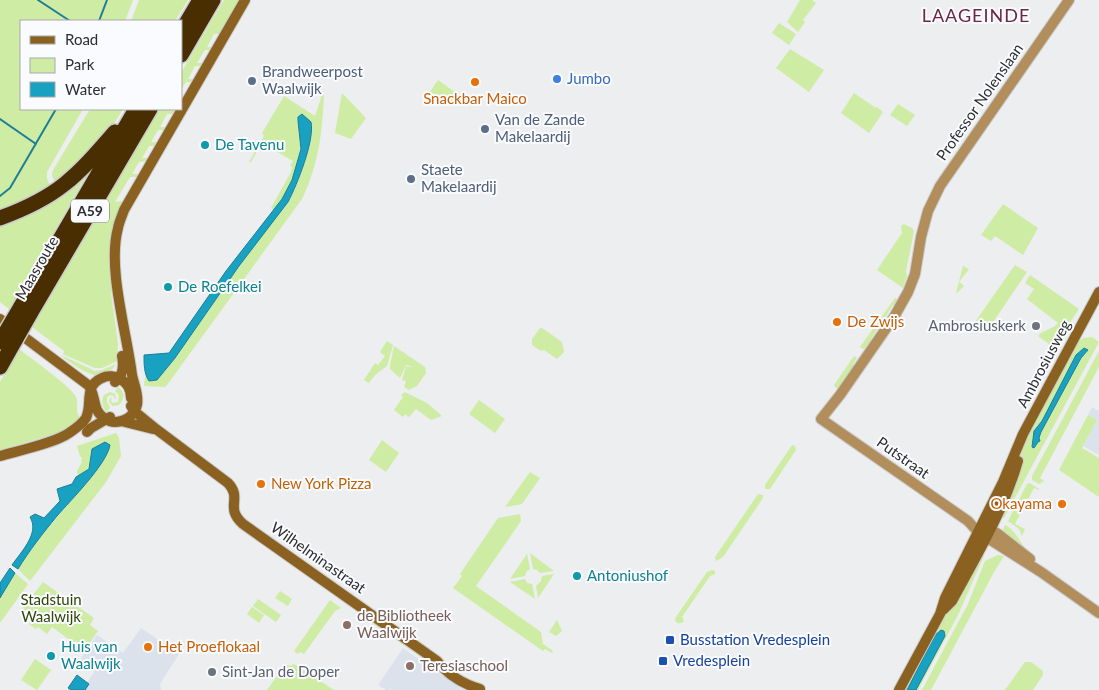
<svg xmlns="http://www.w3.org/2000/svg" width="1099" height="690" viewBox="0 0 1099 690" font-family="Lato,sans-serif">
<rect width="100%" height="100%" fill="#eceef0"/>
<!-- built -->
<path fill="#dce2eb" d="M1092,407l7,4v44l-16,-9 14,-26 -9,-5z
M141,628l38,26 -19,30 1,6h-79l12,-18 -14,-12 17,-25 26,18z
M403,648l60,42h-77l-8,-5z"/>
<!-- green -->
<path fill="#ceeca3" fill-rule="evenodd" d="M0,0h133l-8,21h-104v88h62l-36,63v6l3,8 -1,3 -49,24z
M139,0h49l-13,21h-44z
M224,0h17l-20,34h-7l-7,13h6l-1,3h-7l-8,13h7l-1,3h-8l-7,13h7l-2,3h-7l-5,8v-17z
M800,0h12l4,3 -13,17 2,2 -7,10 -11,-10z
M779,23l17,11 -7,11 -17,-12z
M790,49l34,21 -15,22 -33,-24z
M438,80l21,15 -7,11 -22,-14z
M342,93l24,25 -15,21 -16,-6z
M854,93l22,15 1,-1 6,5 -14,21 -28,-20z
M322,95h2c-2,38 -5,68 -22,104l-135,186 -2,2 -20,-1 -1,-1 1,-7 1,-2 1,2 10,2 18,-22 64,-92 49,-64c12,-22 20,-47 24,-72 0,-7 -4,-12 -10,-15h-1c-1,11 1,24 0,35 -2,21 -15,44 -27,60l-3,-2 20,-36 1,-5 -2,-1 3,-5 -31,-18 -11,19h-2l15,-26 -2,-3 22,-37 31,20z
M898,104l17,11 -8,11 -17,-11z
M90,109h33l-11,18 -22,29 -33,26c-5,-4 -6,-6 -4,-12z
M160,109l16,2 -1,3h-8l-7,13h7l-2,3h-7l-7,12h7l-2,4h-7l-7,12h7l-2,3 -8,1 -7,12h7l-2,3h-7l-15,25 8,-1 -9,20 -4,20 3,31 -2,21 7,51 -1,17 -15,7h-7l-30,-13 -2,-1 1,-3 -32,-24z
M89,171l-80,138 -9,-7v-76c37,-16 59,-26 89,-55z
M1003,204l35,24 -15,27 -28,-19 -4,5 -10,-6z
M904,224l8,4 2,3 -8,40 1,5 -4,12 -26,-18 25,-37 -1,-7z
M1015,265l12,7 -40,59 -12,-9z
M963,266l6,3 -10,13 5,4 -8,8v-1z
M1030,275l49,34 -26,38 -15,-11c5,-7 15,-6 20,-13l-31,-24 7,-10 -9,-6z
M895,298l4,2 -1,4 -5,1 -22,34 1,4 -6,6 -1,-1 -2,1 -3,-2z
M540,328h2l20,14 2,10 -7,7 -13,-9 -3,1 -9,-6v-6z
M1092,337l7,5 -95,176 -5,-2 14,-30 10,-39 6,-14 46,-88 8,-7zM1087,352l-6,6 -40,74 -3,10 -4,-11 8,-10 34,-66z
M387,341l6,4 -6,21 -12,9 -6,8 -5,-3 11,-17 3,2 7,-9 -5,-4z
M394,346l31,21 1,6 -9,13 -8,4 -5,-3 2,-6 -4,-1 4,-14 4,1 1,-1 -5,-1 -6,13 -10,-9v-4z
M19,349c10,8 54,39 57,48 3,8 -2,15 5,22l-13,11 -68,20v-68z
M1099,351v16l-59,111 4,3 -5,3 -7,-4v-4z
M61,355l34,16 7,-1 14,-6c-4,7 -12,12 -21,11 -7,0 -30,-15 -34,-20z
M854,356l3,2 -4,6 2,1 -16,23h-3l-2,-3z
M118,387c7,5 7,12 1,18l-6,1 -4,-4v-2l3,-3 -1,4 2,2 5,-1 1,-7 -4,-4z
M110,392l5,2 1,4 -1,2 -1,-4 -3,-1 -4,2v5l3,5 -3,5c-5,-5 -6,-11 -3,-17z
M405,392l22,11 15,13 -11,4 -15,-11 -7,8 -4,-3 -2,3 -9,-7 9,-13 -2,-2z
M479,400l26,19 -10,14 -26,-19z
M1088,415l9,5 -15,28 17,10v39l-40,-27z
M116,433l3,5 2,18 -15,26 -76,99 -12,-12c26,-43 65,-76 91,-119l-4,-7c-16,10 -11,8 -16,26l-11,7 -1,-5 5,-9 -1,-1 1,-3 -2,-2 -3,-10z
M382,440l17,13 -13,19 -17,-12z
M792,445l3,1 1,4 -26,39h-5v-4z
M530,472l10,6 -18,26 -17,3z
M1030,483l9,6v1l-5,-2 -19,36 10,5 -3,7 -3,-7 -11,-8 19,-37z
M758,494l5,1v3l-40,59 -7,4 -1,-4z
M520,514l1,7 -45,65 65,46 2,12 10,7 -1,2 -7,-4 -2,2 -90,-63 9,-12 -2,-2 38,-56z
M1005,525c12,6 14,18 24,27l-27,-21z
M530,553l24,18 -14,2 -3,-3 -4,-1z
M527,554l3,15 -4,3 -1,4 -15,3z
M981,555l3,1 -26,59 -40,75h-2l29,-54 -1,-5h-6l-3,4 -28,55h-4l39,-72z
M998,555l6,1 -10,16 -63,118h-9l46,-86 17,-43z
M712,570l3,1v3l-5,2 -28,41 2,4 -2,2h-5l-2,-3 1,-3 31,-45z
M15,573l13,11 -28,39v-25z
M554,574l-16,24 -2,-12 5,-5 1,-5z
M525,579l2,4 5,1 3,15 -25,-17z
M43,582l51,36 -4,7 8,6 -12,17 -10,-7 -2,2 -22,-16 -5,7 -9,-7 -2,2 -7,-5 5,-8 -11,-8z
M280,591l12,8 -4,7 -13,-8z
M258,599l23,16 -5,7 -23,-16z
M330,600l11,8 -6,3 -31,43 -4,-2 -2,2 -4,-3z
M252,607l12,8 -5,8 -12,-9z
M369,619l67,47 -1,1 -67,-47z
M557,620l5,11 -6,5 -7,-4z
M35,659l16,11 -14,20 -16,-10z
M1025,662h6l12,9v4l-10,15h-28z
M293,664l3,1 38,25h-67l17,-24 5,-1 2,1z"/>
<!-- water -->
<path fill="#19a1c2" stroke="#1f7e96" d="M302,114l9,8c4,18 -14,63 -23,80l-49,64 -64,92 -18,22 -8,1c-5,-7 -5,-17 -5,-26l25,-2 57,-82 56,-72 10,-19 9,-31 -3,-28v-4z
M1084,348l4,2 -7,8 -40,74 -2,6 1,3 -2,1 -4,6 -2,-1 2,-16 8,-10 34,-66z
M105,442l5,3c-3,19 -40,56 -53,71 -14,17 -28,35 -39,53l-6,-4c9,-13 28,-32 18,-48l5,-3 9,4 16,-17 -3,-12 15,-5 4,-7 13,-8 3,-20z
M10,568l5,5 -15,25v-15z
M941,630l3,1 1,5 -29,54h-9l28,-55z
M77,675l12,9 -4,6h-14l-3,-2z"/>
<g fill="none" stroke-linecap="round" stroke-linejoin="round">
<!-- stream -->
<path stroke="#1f7e96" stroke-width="2" d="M38,0l32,21
M99,21l8,-21
M0,119l36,25
M0,196l10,-8 46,-79"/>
<!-- tertiary casing -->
<g stroke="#cacbcd" stroke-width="12">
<path id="tertiary" d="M1069,0l-129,186 -12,25 -7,26 -6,37 -7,18 -14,25 -54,78 -19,24 147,102 10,11 63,40 58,41
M984,525l14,9 32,25"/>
</g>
<!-- secondary casing -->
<g stroke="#cacbcd" stroke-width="12">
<path id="secondary" d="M0,319l88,66c9,10 3,24 16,33 12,9 30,1 33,-13 2,-11 -3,-20 -5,-30 -5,-42 -25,-107 -14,-147 1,-6 4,-12 6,-18l121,-210
M115,382c8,-6 9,-16 7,-26
M131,406l3,5 22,18 72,54c15,16 -4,24 15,41l194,137c11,14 26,23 43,28
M121,421l32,8
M87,432l4,-4 19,-11
M0,456c17,-5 55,-13 69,-23 6,-4 13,-9 17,-15 7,-14 -3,-32 16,-40 6,-3 13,-2 18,1 8,4 11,11 11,19
M943,610l9,-9c25,-46 52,-91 66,-140
M899,690l41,-76 5,-16 58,-116 20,-48 76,-142"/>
</g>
<!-- motorway casing -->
<g stroke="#cacbcd" stroke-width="18">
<path id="motorway" d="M181,32l19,-32
M181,55l32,-55
M0,218c58,-21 76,-41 115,-86
M20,308l116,-199
M30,314l120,-205
M0,367l9,-16"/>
</g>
<!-- tertiary -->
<use href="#tertiary" stroke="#b18e5c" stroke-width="10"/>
<!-- secondary -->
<use href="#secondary" stroke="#8a6120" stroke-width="10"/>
<!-- motorway -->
<use href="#motorway" stroke="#482e00" stroke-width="15"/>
<!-- motorway-bridge casing -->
<g stroke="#cacbcd" stroke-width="18" stroke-linecap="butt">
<path id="motorway-bridge" d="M0,342l20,-34
M9,351l21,-37"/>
</g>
<!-- motorway-bridge -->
<use href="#motorway-bridge" stroke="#482e00" stroke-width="15"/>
</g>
<!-- markers -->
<circle fill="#3f7fe0" stroke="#fafbfe" stroke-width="2" cx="557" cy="79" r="5"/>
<g fill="#5c6f8a" stroke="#fafbfe" stroke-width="2">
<circle cx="252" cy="81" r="5"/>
<circle cx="485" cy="129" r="5"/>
<circle cx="411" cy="179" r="5"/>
</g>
<g fill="#e8710a" stroke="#fafbfe" stroke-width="2">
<circle cx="475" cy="82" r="5"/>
<circle cx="837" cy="322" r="5"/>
<circle cx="261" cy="484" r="5"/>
<circle cx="1062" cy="504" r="5"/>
<circle cx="148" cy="647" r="5"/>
</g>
<g fill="#0f9aa8" stroke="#fafbfe" stroke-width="2">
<circle cx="205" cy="145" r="5"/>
<circle cx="168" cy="287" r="5"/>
<circle cx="577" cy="576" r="5"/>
<circle cx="51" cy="656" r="5"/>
</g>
<g fill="#6b7280" stroke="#fafbfe" stroke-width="2">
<circle cx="1036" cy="326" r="5"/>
<circle cx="212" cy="672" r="5"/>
</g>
<g fill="#8d6e63" stroke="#fafbfe" stroke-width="2">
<circle cx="347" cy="625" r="5"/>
<circle cx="410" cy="666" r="5"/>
</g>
<g fill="#1a4fb4" stroke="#fafbfe" stroke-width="2">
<rect x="665" y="635" width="10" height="10" rx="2.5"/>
<rect x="658" y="656" width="10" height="10" rx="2.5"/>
</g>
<g text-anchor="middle" stroke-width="4" stroke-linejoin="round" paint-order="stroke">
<!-- shield labels -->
<rect fill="#fafbfe" stroke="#6a6b6c" stroke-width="1" x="71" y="199.5" width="38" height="23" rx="4"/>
<g font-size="14" font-weight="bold" fill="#2d2d2e">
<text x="90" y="216">A59</text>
</g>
<!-- service labels -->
<g font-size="15" fill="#4e5e75" stroke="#fafbfe" text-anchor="start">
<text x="262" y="77">Brandweerpost<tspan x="262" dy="17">Waalwijk</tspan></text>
<text x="495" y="125">Van de Zande<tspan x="495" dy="17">Makelaardij</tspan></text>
<text x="421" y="175">Staete<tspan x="421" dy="17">Makelaardij</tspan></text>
</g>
<!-- shop labels -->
<g font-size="15" fill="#366cbe" stroke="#fafbfe" text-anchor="start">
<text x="567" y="84">Jumbo</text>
</g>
<!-- food labels -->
<g font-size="15" fill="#c56008" stroke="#fafbfe" text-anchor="start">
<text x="475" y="104" text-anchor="middle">Snackbar Maico</text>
<text x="847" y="327">De Zwijs</text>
<text x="271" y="489">New York Pizza</text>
<text x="1052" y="509" text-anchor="end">Okayama</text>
<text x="158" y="652">Het Proeflokaal</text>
</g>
<!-- street labels -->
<g font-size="15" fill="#2d2d2e" stroke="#fafbfe">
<text transform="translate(980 102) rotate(-55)" y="5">Professor Nolenslaan</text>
<text transform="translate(37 268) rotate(-60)" y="5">Maasroute</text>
<text transform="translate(1044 364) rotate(-62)" y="5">Ambrosiusweg</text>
<text transform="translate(903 458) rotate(35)" y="5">Putstraat</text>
<text transform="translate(318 558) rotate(35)" y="5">Wilhelminastraat</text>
</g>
<!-- culture labels -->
<g font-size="15" fill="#0d838f" stroke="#fafbfe" text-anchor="start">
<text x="215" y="150">De Tavenu</text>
<text x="178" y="292">De Roefelkei</text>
<text x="587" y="581">Antoniushof</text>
<text x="61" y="652">Huis van<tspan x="61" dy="17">Waalwijk</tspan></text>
</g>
<!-- worship labels -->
<g font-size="15" fill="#5b616d" stroke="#fafbfe" text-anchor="end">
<text x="1026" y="331">Ambrosiuskerk</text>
<text x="222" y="677" text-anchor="start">Sint-Jan de Doper</text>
</g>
<!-- park labels -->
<g font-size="15" fill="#304405" stroke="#fafbfe">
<text x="51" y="605">Stadstuin<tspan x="51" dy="17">Waalwijk</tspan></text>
</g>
<!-- education labels -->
<g font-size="15" fill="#785e54" stroke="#fafbfe" text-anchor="start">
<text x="357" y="621">de Bibliotheek<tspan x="357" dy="17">Waalwijk</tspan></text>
<text x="420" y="671">Teresiaschool</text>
</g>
<!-- transit labels -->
<g font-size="15" fill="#164399" stroke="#fafbfe" text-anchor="start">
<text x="680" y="645">Busstation Vredesplein</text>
<text x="673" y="666">Vredesplein</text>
</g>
<!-- quarter labels -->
<g font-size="18" letter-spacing="1" fill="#6a273f" stroke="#fafbfe">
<text x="976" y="22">LAAGEINDE</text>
</g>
</g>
<!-- legend -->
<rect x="20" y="20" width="162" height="90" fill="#fafbfe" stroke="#a8a9ab"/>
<rect x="30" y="36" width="25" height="8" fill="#8a6120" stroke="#a8a9ab"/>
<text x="65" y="45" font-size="15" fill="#2d2d2e">Road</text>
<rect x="30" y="58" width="25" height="15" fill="#ceeca3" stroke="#a8a9ab"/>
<text x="65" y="70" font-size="15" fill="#2d2d2e">Park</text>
<rect x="30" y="82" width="25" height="15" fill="#19a1c2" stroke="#a8a9ab"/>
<text x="65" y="95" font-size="15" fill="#2d2d2e">Water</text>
</svg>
